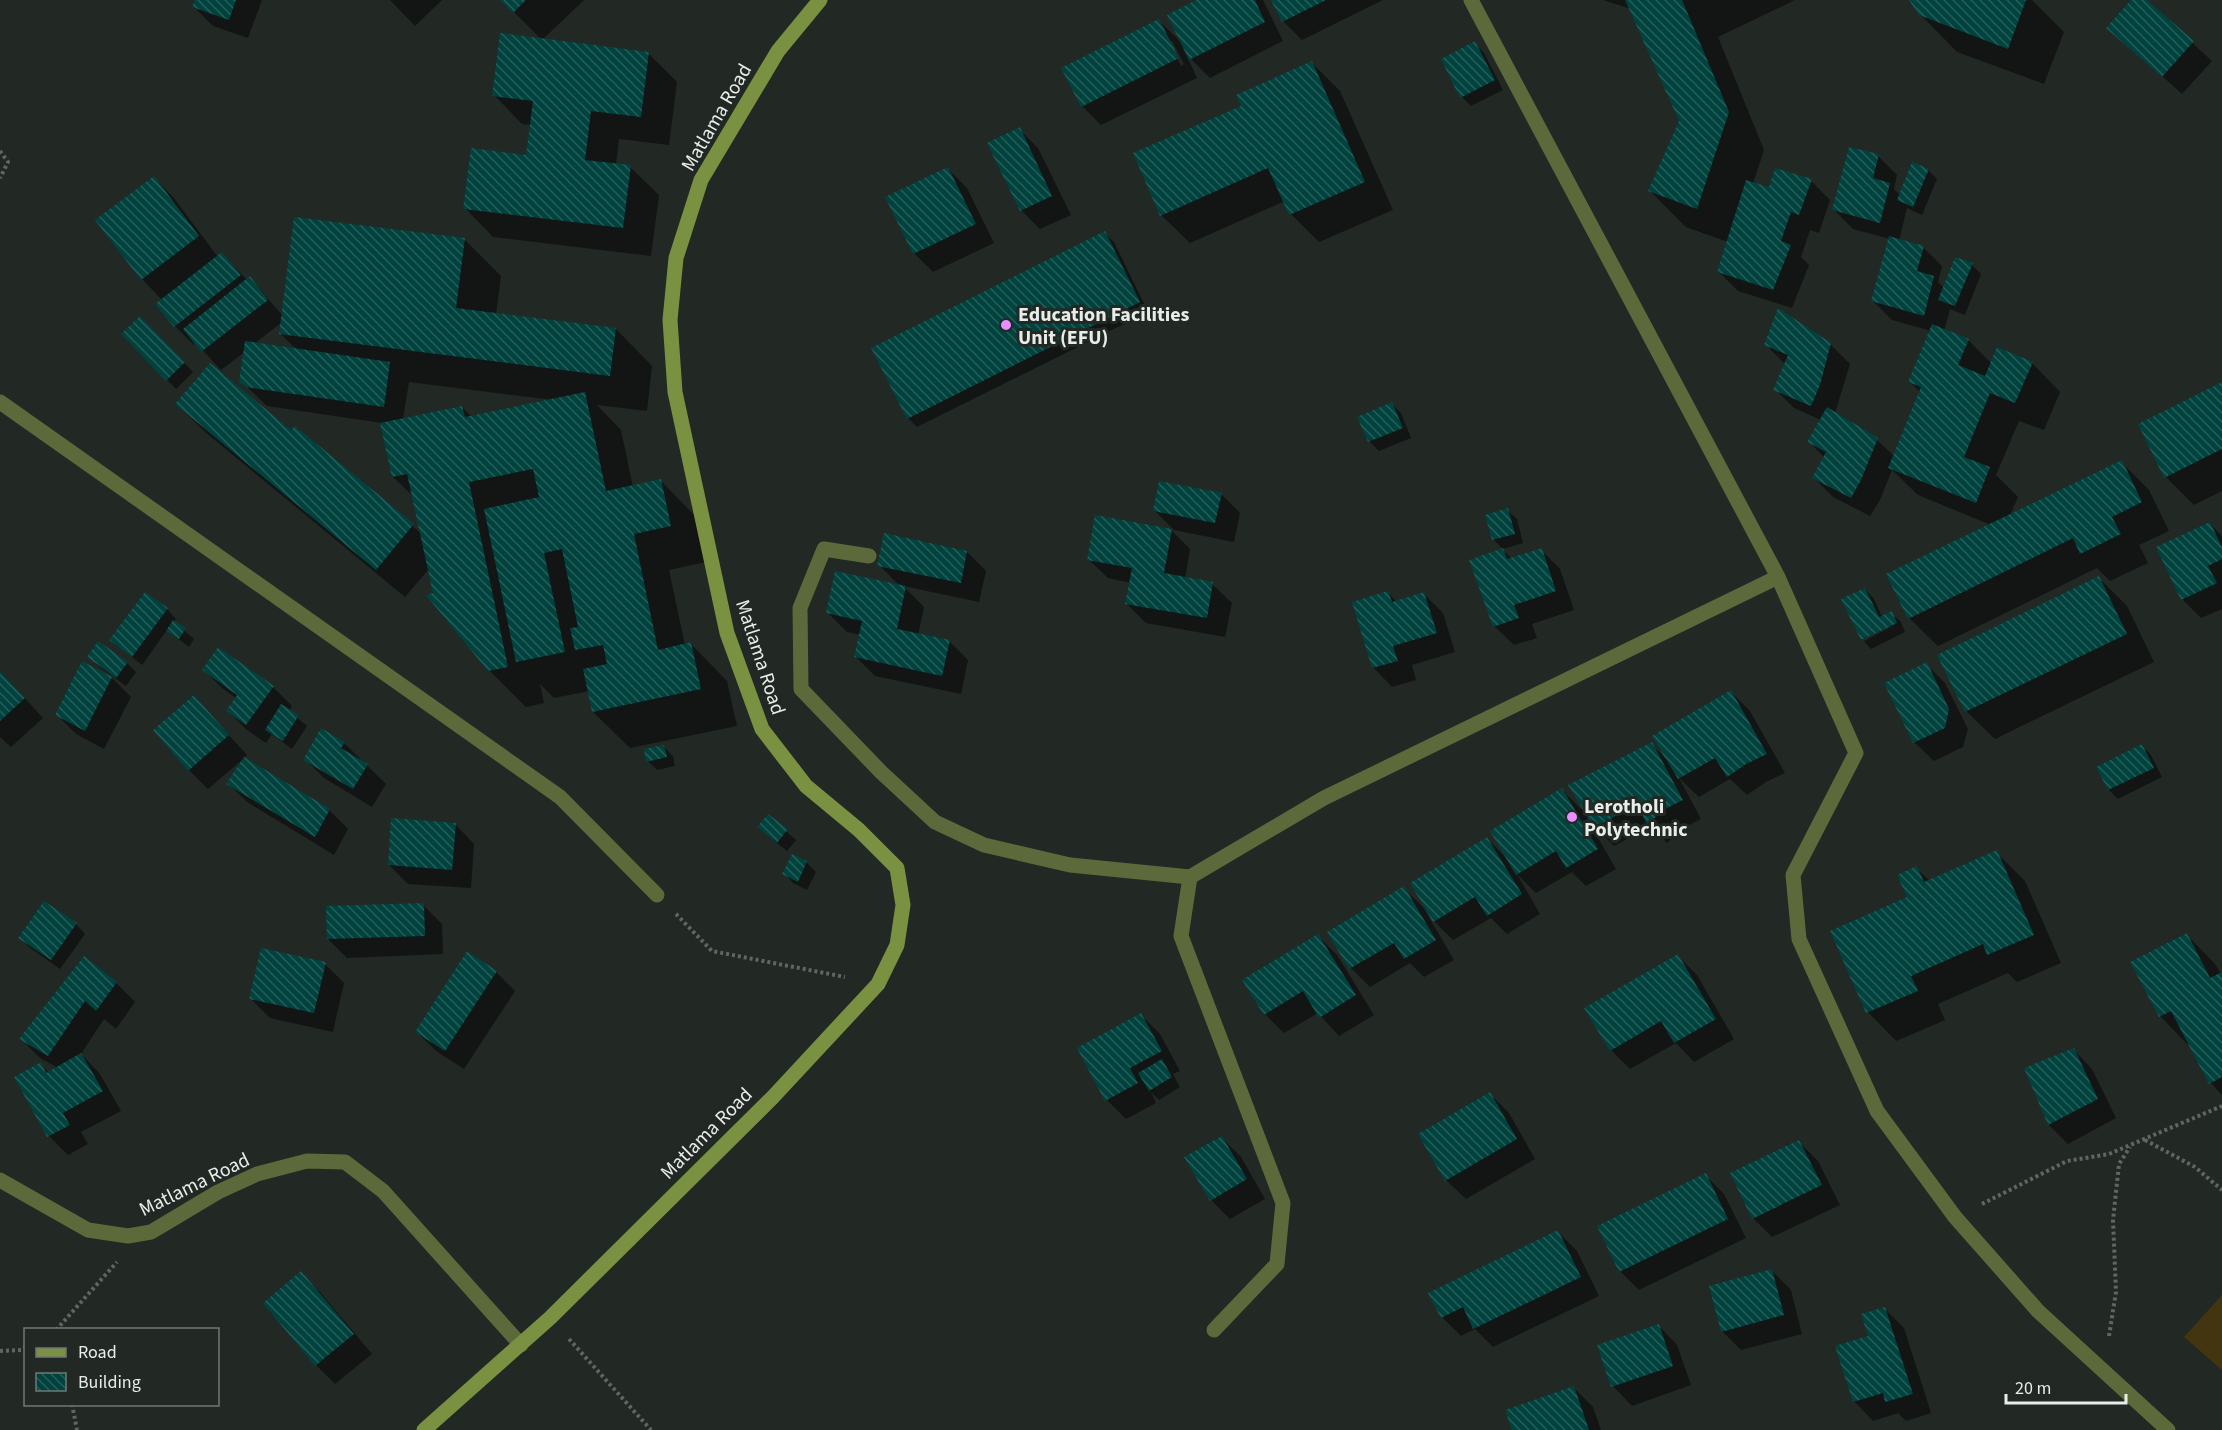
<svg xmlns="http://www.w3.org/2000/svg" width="2222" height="1430" viewBox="0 0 2222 1430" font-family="'Source Sans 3',sans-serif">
<defs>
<pattern id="building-back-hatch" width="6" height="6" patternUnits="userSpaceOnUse" patternTransform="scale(1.5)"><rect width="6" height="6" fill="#00423e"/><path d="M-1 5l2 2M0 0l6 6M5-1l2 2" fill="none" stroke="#255e5a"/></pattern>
</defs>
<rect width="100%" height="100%" fill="#222824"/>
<!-- green -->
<path fill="#42350f" d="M2222,1295v75l-38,-33z"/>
<!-- shadow -->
<path fill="#0007" fill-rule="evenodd" d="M196,0h66l-14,38 -35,-12 -19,-19z
M390,0h52l-27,26z
M502,0h82l-42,40z
M1200,0h63l20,41 -73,37 -24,-24 11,24 -96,47 -19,-19 77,-85 24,23zM1169,41h3l12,23 -3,2z
M1272,0h111l-81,40 -19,-19z
M1603,0h192l-77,37 46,113 -11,34 17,5 41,-8 19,19 -11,33 -9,-3 -9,27 8,8 -17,43 -54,-17 -19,-19 9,-30 -42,-15 -36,-36 31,-70 -50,-112z
M1911,0h121l32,32 -20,52 -87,-32 -37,-38z
M2133,0h12l67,61 -30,33 -73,-66z
M1475,43l9,10 19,37 -32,16 -9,-9z
M648,53l29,29 -8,63 -50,-6 -3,26 14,2 29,28 -8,61 -158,-19 -28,-29 62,-51 4,-32 -9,-1 -28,-29z
M1312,63l28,28 53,119 -74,32 -28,-28 -6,-13 -95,42 -29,-28 82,-109z
M1019,129l19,19 33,67 -31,14 -19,-19z
M1878,156l19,19 -3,14 6,6 28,-25 9,9 -15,36 -15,-7 -8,33 24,6 19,19 -4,16 6,6 28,-23 9,9 -16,41 -15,-6 -6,22 24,9 24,24 40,-1 28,29 -16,38 -25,-9 -23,54 22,22 -8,18 111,-53 28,28 20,41 -30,14 9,18 -38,18 -13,-13 -159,78 -29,-28 82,-93 -73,-30 -26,-25 -12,30 -10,16 -37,-19 -19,-19 11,-20 -16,-16 12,-22 -27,-12 -19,-19 10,-25 -19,-19 64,-1 20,20 -15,49 42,27 17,16 26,-64 -10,-10 21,-51 -39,-11 -19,-19 17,-62 -37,-10 -19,-19z
M948,169l19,19 27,55 -61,29 -19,-19z
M154,178l19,19 45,60 4,-3 25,26 3,-2 33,38 181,-77 37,37 -5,38 120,15 36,37 -5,45 -50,-6 24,25 12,57 28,-6 36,37 9,44 -37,8 16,75 6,-1 36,37 10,45 -107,22 -37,-36 -4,-21 -35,7 -14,-14 4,19 -18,4 -37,-37 -54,-75 -6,-26 -24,28 -200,-165 -28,-28 114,28 4,-4 127,106 -8,-37 -21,-20 -11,-54 -115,-17 -26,-25 5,-30 -25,19 -25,-27 -2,2 -19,-19 -13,-26 -20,-21zM282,322l-1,12 16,16 -43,-6zM409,382l144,18 -81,17 -10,-10 -59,12z
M1104,233l10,9 34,70 -231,115 -9,-9z
M140,318l53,54 -17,17 -53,-55z
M2222,384v107l-28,14 -28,-28z
M1392,404l9,9 10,25 -32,13 -9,-9 -11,-25z
M1221,494l19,19 -6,29 -60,-12 -19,-19z
M1507,510l10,9 6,24 -20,6 -9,-9 -7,-24z
M2210,524l12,12v73l-21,9 -19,-19z
M1171,530l19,19 -5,30 27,5 20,19 -7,34 -79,-14 -19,-19 4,-21 -23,-5 -20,-19z
M1503,550l9,9 29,-9 19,19 14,41 -42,14 5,14 -23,7 -20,-19z
M967,552l19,19 -7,31 -76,-16 21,21 -6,28 31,6 19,19 -7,34 -86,-18 -19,-19 5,-22 -14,-3 -19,-19 72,-27 -21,-21z
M2099,578l28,28 27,56 -159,77 -29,-28z
M1865,589l9,10 8,18 9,-4 10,9 4,10 -34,17 -7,-8 27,-14 -48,-28z
M1388,593l9,9 27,-8 19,19 12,39 -43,13 4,15 -24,7 -19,-20z
M167,609l9,10 -2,3 20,17 -5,8 -22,-17 -25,35 -31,-25z
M89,657l38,6 9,9 -10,14 -28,-20z
M1926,664l19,19 23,46 -5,18 -29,14 -20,-19z
M204,670l69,17 19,19 -3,5 18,15 -15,23 -20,-15 -6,9 -19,-13 -19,-19 8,-13 -13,-9z
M0,671l43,47 -32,29 -11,-10z
M112,678l19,19 -27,52 -28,-15 -19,-19z
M1731,692l19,19 35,62 -19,9 -19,13 -17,-16 -31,18 -20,-19 22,41 -19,10 -15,14 -16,-17 -37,20 -19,-19 -6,-10 -2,2 29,50 -30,17 -14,-14 -36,21 -19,-19 23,40 -33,20 -16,-16 -38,22 -19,-19 53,-83 19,20 56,-68 24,24 65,-70 16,16z
M194,697l53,58 -4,4 86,51 19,19 -14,26 -87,-53 -19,-19 15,-24 -35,30 -19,-19z
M344,743l42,41 -14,23 -48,-29 -19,-19z
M2142,746l9,9 11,22 -44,22 -9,-9 -11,-22z
M664,747l9,9 2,10 -18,4 -9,-9z
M768,816l28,24 -9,11 -19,-15z
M455,824l19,20 -3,44 -63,-4 -19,-19z
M1996,852l29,29 36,82 -44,19 -9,-9 -70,31 7,16 -49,21 -28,-29 41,-114 7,-30 14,13z
M792,856l15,7 9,9 -9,18 -14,-7 -9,-10z
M1403,888l20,19 31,53 -30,17 -14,-14 -40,24 -19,-19z
M423,905l19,19 1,30 -96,4 -19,-19z
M76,924l9,10 -25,35 -31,-22 -9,-9z
M2187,935l28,29 6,10h1v121l-11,-12 -21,-39 -2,1 -28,-29z
M1318,936l19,19 37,60 -35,21 -21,-23 -34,20 -19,-19z
M1678,956l19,19 37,64 -40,23 -18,-19 -46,26 -19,-19z
M85,958l31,25 19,19 -19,27 -12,-10 -23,35 19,20 21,37 -40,21 7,12 -20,11 -19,-19 -33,-59 24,-13 9,9 9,-5 -18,-10 -19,-19z
M325,964l19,19 -11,49 -63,-14 -19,-19z
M496,972l19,19 -51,78 -28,-18 -19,-19z
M1141,1015l19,19 20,37 -7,3 7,13 -21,13 -8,-8 5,11 -30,16 -19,-19z
M2073,1049l19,20 24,49 -48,26 -19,-19z
M1490,1094l19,19 26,46 -69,40 -20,-19z
M1222,1138l19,19 24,42 -35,20 -19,-19z
M1799,1142l19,19 22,44 -68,32 -19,-19z
M1705,1175l19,19 22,44 -107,52 -19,-19z
M1558,1232l19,19 22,45 -106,51 -18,-18 -14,7 -19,-19z
M1772,1271l19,19 11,44 -61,16 -19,-19z
M301,1273l19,19 52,62 -37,30 -19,-19z
M1885,1309l19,19 27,85 -25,8 -8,-8 -25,8 -19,-20 16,-64z
M1658,1325l19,20 14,40 -59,21 -19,-20z
M1574,1388l19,19 8,23h-88z"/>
<!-- building -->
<path fill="url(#building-back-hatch)" d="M195,0h41l-7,20 -37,-13z
M500,0h26l-13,13z
M1196,0h59l10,22 -76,38 -22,-45z
M1271,0h55l-44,22z
M1625,0h57l47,112 -32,97 -49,-18 31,-70z
M1909,0h117l-18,49 -89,-34z
M2131,0h16l47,41 -32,36 -56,-49z
M1159,19l20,39 -98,49 -20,-39z
M500,33l149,19 -8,65 -50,-6 -6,49 46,5 -8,63 -160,-19 8,-61 55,7 7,-54 -41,-5z
M1475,41l20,39 -35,18 -19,-39z
M1312,61l53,121 -76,33 -21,-47 -108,48 -27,-63 108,-47 -5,-11z
M1020,127l32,69 -32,15 -33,-68z
M1849,147l30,7 -6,24 17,5 -10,40 -48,-13z
M1912,162l17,7 -16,38 -16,-7z
M948,167l28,57 -63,30 -28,-57z
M1775,168l37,11 -13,36 -8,-3 -10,29 10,4 -18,45 -56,-18 29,-92 23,7z
M154,176l45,60 -58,44 -46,-60z
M294,217l171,21 -9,70 160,20 -6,48 -331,-42z
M1105,231l35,71 -233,117 -36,-71z
M1889,236l35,10 -7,25 17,5 -10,40 -53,-15z
M222,252l19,23 -67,52 -19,-23z
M1955,257l18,6 -18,43 -17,-6z
M250,276l18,24 -67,52 -18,-23z
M1778,308l53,35 -11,42 -9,21 -38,-16 15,-35 -24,-10z
M140,316l45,46 -19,19 -45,-47z
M1932,324l37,15 -11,26 27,11 12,-29 36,15 -18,41 -25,-10 -26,64 26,10 -14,36 -88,-35 33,-81 -13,-5z
M245,341l145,21 -6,45 -138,-20 -7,-5z
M210,363l81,67 4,-4 119,98 -38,46 -201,-166z
M2222,382v67l-58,29 -26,-54z
M585,392l21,99 55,-12 10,47 -37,8 24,116 33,-8 10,47 -109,23 -9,-43 24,-5 -4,-19 -28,5 -5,-22 8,-1 -16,-78 -18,4 21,99 -49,10 -32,-153 55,-12 -6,-28 -64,13 39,185 -20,4 -62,-76 7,-2 -26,-119 -15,3 -12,-54 82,-17 3,11z
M1392,402l11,26 -35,14 -11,-25z
M1827,407l51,31 -17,42 -10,18 -39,-20 14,-26 -19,-10z
M2122,460l20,42 -30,15 9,17 -41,20 -7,-16 -165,81 -22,-45z
M1159,481l63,12 -7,30 -62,-12z
M1508,508l7,26 -23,6 -7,-25z
M1095,515l77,14 -8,44 49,9 -6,36 -82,-14 7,-36 -45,-8z
M2210,522l12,25v12l-14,7 9,17 -36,17 -25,-53z
M884,533l83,18 -6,32 -84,-17z
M1503,548l4,11 35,-11 14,43 -42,14 5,13 -26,9 -24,-67z
M835,571l71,15 -9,43 53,11 -8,36 -88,-19 8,-36 -36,-8z
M2099,576l28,58 -162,78 -28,-57z
M1865,588l14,29 13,-6 5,12 -36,17 -20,-41z
M1388,591l4,11 32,-10 13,41 -44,13 5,15 -26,7 -20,-66z
M145,592l23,16 -36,49 -23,-17z
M173,620l13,8 -7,11 -13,-8z
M98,641l30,21 -12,16 -29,-21z
M218,647l56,39 -28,39 -20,-14 11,-16 -35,-25z
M82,661l30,16 -27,54 -30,-16z
M1927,662l22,47 -4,19 -32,15 -29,-60z
M0,671l25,27 -25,23z
M1731,690l36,64 -21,10 -19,13 -12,-19 -37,21 -26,-43z
M194,695l35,40 -41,36 -35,-41z
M281,704l18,11 -16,26 -18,-11z
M321,728l24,14 -4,6 27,16 -15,25 -50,-29z
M1652,742l31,58 -20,10 -16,15 -10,-21 -43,24 -26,-43z
M2142,744l12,24 -46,22 -12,-23z
M664,745l3,12 -21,5 -2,-13z
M244,757l86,52 -15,28 -89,-53z
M1562,788l36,61 -32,19 -10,-17 -40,24 -26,-44z
M768,814l20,15 -11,14 -20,-16z
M391,818l65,5 -4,47 -64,-5z
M1487,837l35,57 -35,22 -12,-19 -42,25 -23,-39z
M1997,850l37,85 -47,20 -4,-11 -72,32 7,15 -52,22 -36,-82 77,-34 -10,-22 20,-9 7,16z
M792,854l15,7 -9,21 -16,-8z
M1404,886l32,54 -32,19 -10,-16 -45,26 -22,-37z
M44,901l33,22 -26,37 -33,-22z
M424,903l1,33 -98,3 -1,-33z
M2187,933l23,45 12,-6v105l-13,7 -38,-73 -12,6 -29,-55z
M1318,934l38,61 -37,23 -16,-27 -39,24 -22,-35z
M261,948l65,14 -12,51 -65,-14z
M467,951l30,20 -52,80 -30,-19z
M1678,954l38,65 -42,24 -13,-22 -51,30 -26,-43z
M84,956l33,26 -21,29 -11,-10 -37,55 -29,-17z
M1141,1013l21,38 -32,17 8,15 -33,18 -28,-53z
M2074,1048l24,51 -50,26 -24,-57z
M81,1053l22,38 -40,22 7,12 -23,12 -33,-60 27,-15 5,11z
M1162,1059l10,18 -23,14 -11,-18z
M1490,1092l27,47 -72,42 -27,-47z
M1222,1136l25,43 -37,22 -26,-44z
M1799,1140l23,45 -70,34 -22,-46z
M1706,1173l22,46 -109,53 -22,-46z
M1558,1230l23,47 -108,52 -10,-22 -22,11 -13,-25z
M1772,1269l12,46 -63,17 -12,-46z
M301,1271l53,63 -39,32 -52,-63z
M1885,1307l28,87 -28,8 -2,-9 -30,9 -18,-56 33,-10 -7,-22z
M1659,1324l14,42 -62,21 -14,-42z
M1574,1386l15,44h-77l-7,-20z"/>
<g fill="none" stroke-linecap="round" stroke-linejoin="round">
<!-- path -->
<path stroke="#616663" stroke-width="4" stroke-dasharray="3 3" stroke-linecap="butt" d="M0,151l8,11 -8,16
M676,914l36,37 133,26
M2145,1140l50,27 27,23
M1982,1204l85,-43 42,-7 113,-48
M56,1330l61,-68
M2109,1336l7,-44 -3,-72 6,-56 11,-17
M569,1339l82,91
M0,1351l21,-1 5,-3
M72,1404l5,26"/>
<!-- street -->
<path stroke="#5c6a3b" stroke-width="15" d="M1471,0l307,577 78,176 -63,122 6,64 78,172 78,106 83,94 130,119
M0,402l560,395 97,98
M869,556l-45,-7 -24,59 1,81 80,83 54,50 49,23 86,20 120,12 134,-79 454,-221
M1190,877l-9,59 102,267 -6,61 -63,66
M0,1180l88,50 40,6 23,-4 67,-40 39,-18 50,-13 38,1 38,29 138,154"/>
<!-- secondary -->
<path stroke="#7a9142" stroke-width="15" d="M424,1430l126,-112 222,-220 106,-114 19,-39 6,-40 -6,-37 -38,-38 -53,-44 -44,-57 -35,-96 -52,-241 -5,-72 6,-62 25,-78 77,-129 42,-51"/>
</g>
<!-- markers -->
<g fill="#e98efe" stroke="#222824" stroke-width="2">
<circle cx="1006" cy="325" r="6"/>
<circle cx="1572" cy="817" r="6"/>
</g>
<g text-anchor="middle" stroke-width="6" stroke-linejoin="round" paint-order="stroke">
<!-- street labels -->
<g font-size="20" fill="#e9edea" stroke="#222824">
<text transform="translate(716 117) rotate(-60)" y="7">Matlama Road</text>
<text transform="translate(761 657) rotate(72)" y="7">Matlama Road</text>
<text transform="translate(706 1133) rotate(-45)" y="7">Matlama Road</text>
<text transform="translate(194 1184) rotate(-26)" y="7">Matlama Road</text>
</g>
<!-- poi labels -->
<g font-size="20" font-weight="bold" fill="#e9edea" stroke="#222824" text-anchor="start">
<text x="1018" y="321">Education Facilities<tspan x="1018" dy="23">Unit (EFU)</tspan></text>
<text x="1584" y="813">Lerotholi<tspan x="1584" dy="23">Polytechnic</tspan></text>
</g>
</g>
<!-- legend -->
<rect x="24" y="1328" width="195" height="78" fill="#222824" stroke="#727773" stroke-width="1.5"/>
<rect x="36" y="1348" width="30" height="9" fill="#7a9142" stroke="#727773" stroke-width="1.5"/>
<text x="78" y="1358" font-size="18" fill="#e9edea">Road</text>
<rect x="36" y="1373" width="30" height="18" fill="url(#building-back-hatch)" stroke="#727773" stroke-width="1.5"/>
<text x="78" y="1388" font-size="18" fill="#e9edea">Building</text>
<!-- scale -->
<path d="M2006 1394v9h120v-9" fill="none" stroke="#e9edea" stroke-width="3"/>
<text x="2015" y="1394" font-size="18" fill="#e9edea" stroke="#222824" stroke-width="4.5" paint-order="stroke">20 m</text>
</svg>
